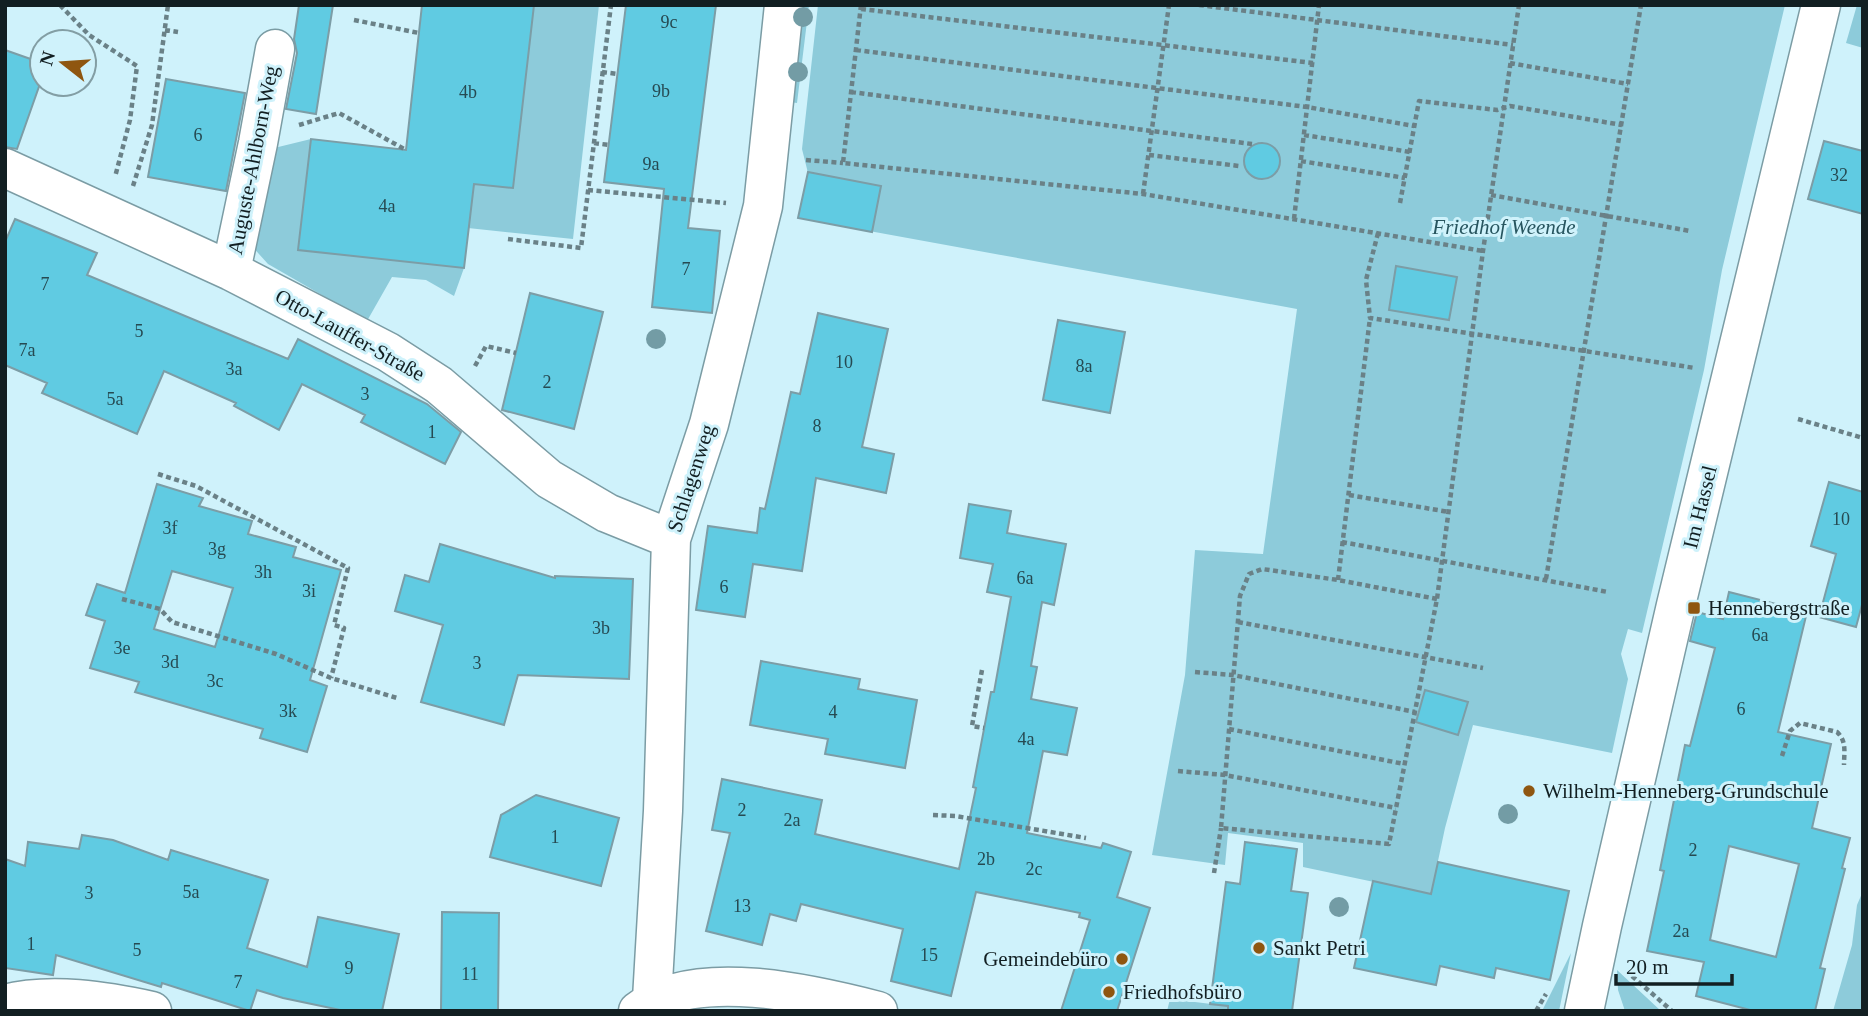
<svg xmlns="http://www.w3.org/2000/svg" width="1868" height="1016" viewBox="0 0 1868 1016" font-family="Georgia,serif">
<rect width="100%" height="100%" fill="#cff2fb"/>
<!-- green -->
<path fill="#8dcbda" d="M534,5h65l-26,234 -105,-11 6,-44 39,4z
M799,5h10l-12,98 -7,-1z
M818,5h967l-63,265 -18,100 -62,263 -14,-4 -7,25 7,25 -16,74 -139,-28 -28,103 -14,66 -128,-27v-24l-75,-10 -3,32 -73,-10 33,-180 10,-125 68,4 34,-245 -499,-91 10,-45 -6,-24z
M1857,5h6v43l-17,-5z
M311,139l-13,111 166,18 -10,28 -28,-16 -34,-3 -25,44 -99,-57 -19,-21 17,-93z
M1863,891v120h-30l19,-66 5,-40z
M1571,953l-12,58h-17z
M1617,970l44,41h-36l-7,-21z
M1170,999l58,7v5h-61z"/>
<!-- building -->
<path fill="#60cbe2" stroke="#7c9da6" stroke-width="2" fill-rule="evenodd" d="M299,5h34l-17,109 -30,-5 11,-56 -3,-14z
M422,5h112l-21,183 -39,-4 -10,84 -166,-18 13,-111 95,11z
M626,5h90l-28,223 32,3 -8,82 -60,-6 12,-118 -60,-7z
M5,50l37,13v15l-25,71 -12,-2z
M166,79l79,14 -19,98 -78,-14z
M1824,141l39,10v63l-55,-15z
M1244 161a18 18 0 1 1 36 0a18 18 0 1 1-36 0Z
M808,172l73,14 -9,46 -74,-14z
M15,219l82,34 -10,22 201,84 10,-20 129,65 34,28 -16,32 -84,-42 4,-7 -63,-31 -23,46 -45,-24 2,-3 -72,-32 -27,63 -95,-41 5,-10 -42,-18v-123z
M1396,266l61,11 -8,43 -60,-10z
M530,293l73,19 -29,117 -72,-19z
M818,313l70,16 -26,118 32,7 -8,39 -70,-15 -14,93 -49,-7 -8,53 -49,-7 12,-84 49,7 3,-25 5,1 26,-117 9,2z
M1058,320l67,12 -15,81 -67,-13z
M1829,482l34,10v109l-7,26 -37,-10 17,-63 -25,-8z
M157,484l46,14 -4,8 53,15 -4,13 48,13 -3,10 48,13 -31,110 17,6 -20,66 -47,-14 3,-9 -128,-37 4,-10 -49,-14 15,-47 -19,-6 11,-31 28,9zM172,571l61,17 -18,59 -61,-18z
M969,504l42,7 -4,22 59,11 -12,61 -12,-3 -11,64 6,1 -6,32 46,9 -10,47 -24,-4 -16,82 74,15 2,-5 28,9 -14,45 33,11 -33,103h-56l29,-91 -11,-3 1,-4 -104,-21 -25,104 -60,-15 12,-52 -102,-25 -5,17 -26,-7 -8,31 -56,-14 24,-98 -18,-3 10,-51 100,21 -7,34 144,35 17,-81 -3,-1 18,-95h3l17,-95 -24,-5 6,-28 -33,-6z
M440,544l115,34v-2l78,3 -4,100 -111,-4 -14,50 -83,-23 22,-77 -48,-14 10,-36 24,7z
M1729,592l78,20 -29,120 53,12 -19,84 38,10 -8,30 3,1 -25,99 5,1 -10,42h-61l-58,-15 8,-34 -57,-11 17,-80 -4,-1 25,-125 5,1 25,-98 -25,-7 7,-29 26,7zM1729,846l70,18 -23,93 -66,-17z
M761,661l99,18 -2,10 59,11 -12,68 -80,-14 3,-15 -78,-14z
M1425,690l43,12 -10,33 -42,-13z
M536,795l83,23 -18,68 -111,-29 11,-42z
M82,835l31,5 55,20 3,-10 97,30 -21,68 60,19 11,-50 81,17 -17,77h-37l-62,-13 -26,-8 -7,21 -88,-28 -1,4 -105,-32 -3,20 -48,-7v-109l20,7 3,-24 51,7z
M1245,842l52,7 -6,42 17,2 -16,118h-64v-5l-18,-2 16,-122 14,2z
M1438,862l131,29 -19,89 -54,-12 -2,10 -54,-12 -4,19 -82,-17 19,-87 58,13z
M442,912l57,1 -1,98h-57z"/>
<g fill="none" stroke-linecap="round" stroke-linejoin="round">
<!-- minor casing -->
<g stroke="#7b9ca4" stroke-width="41">
<path id="minor" d="M5,168l226,103 157,81 51,33 110,94 58,34 64,26
M231,271l27,-128 17,-94
M652,999l11,-188 8,-272 38,-115 54,-218 21,-201
M5,1004c46,-12 101,-3 147,7
M638,1011c56,-45 174,-17 240,0
M1584,1011l18,-85 74,-321 145,-600"/>
</g>
<!-- path -->
<path stroke="#6a8187" stroke-width="4.5" stroke-dasharray="5 3.5" stroke-linecap="butt" d="M60,5l29,30 48,31 -7,54 -15,57
M861,5l-18,158 300,31 340,57
M1199,5l314,40
M861,9l452,54
M354,20l65,13
M165,30l13,2
M856,50l451,57 107,19
M1510,63l118,21
M602,72l16,2
M851,92l401,52
M299,125l40,-12 67,37
M1304,135l106,17
M594,143l15,2
M1149,155l90,11
M806,160l37,3
M1301,161l104,17
M133,186l19,-61 16,-120
M588,190l138,13
M1143,194l26,-189
M1491,195l199,36
M1400,203l19,-102 78,9 13,-4 112,19
M1294,219l25,-214
M1378,233l-12,47 4,38 325,50
M508,239l73,9 30,-243
M475,366l11,-20 30,7
M1798,419l65,19
M158,474l38,12 152,82 -14,57 10,3 -13,50
M1349,495l100,17
M1342,542l266,50
M1546,579l95,-574
M1338,580l32,-262
M122,599l38,10 12,13 104,32 55,24 66,20
M1437,599l-99,-19 -76,-11 -13,5 -9,22 -19,232 168,16 48,-245 46,-348 36,-246
M1238,622l245,46
M982,670l-10,56 12,2
M1195,672l38,3 182,37
M1229,729l175,35
M1782,756l8,-25 10,-8 37,9c10,9 7,21 7,33
M1178,771l47,4 171,33
M933,815l22,1 131,22
M1214,873l7,-45
M1632,976l40,35
M1536,1011l10,-17"/>
<!-- minor -->
<use href="#minor" stroke="#fff" stroke-width="38"/>
</g>
<!-- trees -->
<g fill="#739ca5">
<circle cx="803" cy="17" r="10"/>
<circle cx="798" cy="72" r="10"/>
<circle cx="656" cy="339" r="10"/>
<circle cx="1508" cy="814" r="10"/>
<circle cx="1339" cy="907" r="10"/>
</g>
<!-- markers -->
<g fill="#8f5610" stroke="#cff2fb" stroke-width="2.5">
<rect x="1687" y="601" width="14" height="14" rx="3.5"/>
<circle cx="1529" cy="791" r="7"/>
<circle cx="1259" cy="948" r="7"/>
<circle cx="1122" cy="959" r="7"/>
<circle cx="1109" cy="992" r="7"/>
</g>
<g text-anchor="middle" stroke-width="6" stroke-linejoin="round" paint-order="stroke">
<!-- number labels -->
<g font-size="18" fill="#264a52">
<text x="669" y="28">9c</text>
<text x="661" y="97">9b</text>
<text x="468" y="98">4b</text>
<text x="198" y="141">6</text>
<text x="651" y="170">9a</text>
<text x="1839" y="181">32</text>
<text x="387" y="212">4a</text>
<text x="686" y="275">7</text>
<text x="45" y="290">7</text>
<text x="139" y="337">5</text>
<text x="27" y="356">7a</text>
<text x="844" y="368">10</text>
<text x="1084" y="372">8a</text>
<text x="234" y="375">3a</text>
<text x="547" y="388">2</text>
<text x="365" y="400">3</text>
<text x="115" y="405">5a</text>
<text x="817" y="432">8</text>
<text x="432" y="438">1</text>
<text x="1841" y="525">10</text>
<text x="170" y="534">3f</text>
<text x="217" y="555">3g</text>
<text x="263" y="578">3h</text>
<text x="1025" y="584">6a</text>
<text x="724" y="593">6</text>
<text x="309" y="597">3i</text>
<text x="601" y="634">3b</text>
<text x="1760" y="641">6a</text>
<text x="122" y="654">3e</text>
<text x="170" y="668">3d</text>
<text x="477" y="669">3</text>
<text x="215" y="687">3c</text>
<text x="1741" y="715">6</text>
<text x="288" y="717">3k</text>
<text x="833" y="718">4</text>
<text x="1026" y="745">4a</text>
<text x="742" y="816">2</text>
<text x="792" y="826">2a</text>
<text x="555" y="843">1</text>
<text x="1693" y="856">2</text>
<text x="986" y="865">2b</text>
<text x="1034" y="875">2c</text>
<text x="191" y="898">5a</text>
<text x="89" y="899">3</text>
<text x="742" y="912">13</text>
<text x="1681" y="937">2a</text>
<text x="31" y="950">1</text>
<text x="137" y="956">5</text>
<text x="929" y="961">15</text>
<text x="349" y="974">9</text>
<text x="470" y="980">11</text>
<text x="238" y="988">7</text>
</g>
<!-- street labels -->
<g font-size="21" fill="#121f22" stroke="#cff2fb">
<text transform="translate(253 160) rotate(-79)" y="7">Auguste-Ahlborn-Weg</text>
<text transform="translate(350 335) rotate(29)" y="7">Otto-Lauffer-Straße</text>
<text transform="translate(691 478) rotate(-72)" y="7">Schlagenweg</text>
<text transform="translate(1700 507) rotate(-76)" y="7">Im Hassel</text>
</g>
<!-- park labels -->
<g font-size="21" font-style="italic" fill="#27555f" stroke="#cff2fb">
<text x="1504" y="234">Friedhof Weende</text>
</g>
<!-- poi labels -->
<g font-size="21" fill="#121f22" stroke="#cff2fb" text-anchor="start">
<text x="1708" y="615">Hennebergstraße</text>
<text x="1543" y="798">Wilhelm-Henneberg-Grundschule</text>
<text x="1273" y="955">Sankt Petri</text>
<text x="1108" y="966" text-anchor="end">Gemeindebüro</text>
<text x="1123" y="999">Friedhofsbüro</text>
</g>
</g>
<!-- border -->
<rect width="1868" height="1016" fill="none" stroke="#121f22" stroke-width="14"/>
<!-- north arrow -->
<g transform="translate(63 63) rotate(287)"><circle r="33" fill="#cff2fb" stroke="#839ea4" stroke-width="2"/>
<path d="M0-5L12 26L0 18L-12 26Z" fill="#8f5610"/>
<text y="-10" font-size="19" font-weight="bold" text-anchor="middle" fill="#121f22">N</text>
</g>
<!-- scale -->
<path d="M1616 974v10h116v-10" fill="none" stroke="#121f22" stroke-width="3.5"/>
<text x="1626" y="974" font-size="21" fill="#121f22" stroke="#cff2fb" stroke-width="5" paint-order="stroke">20 m</text>
</svg>
